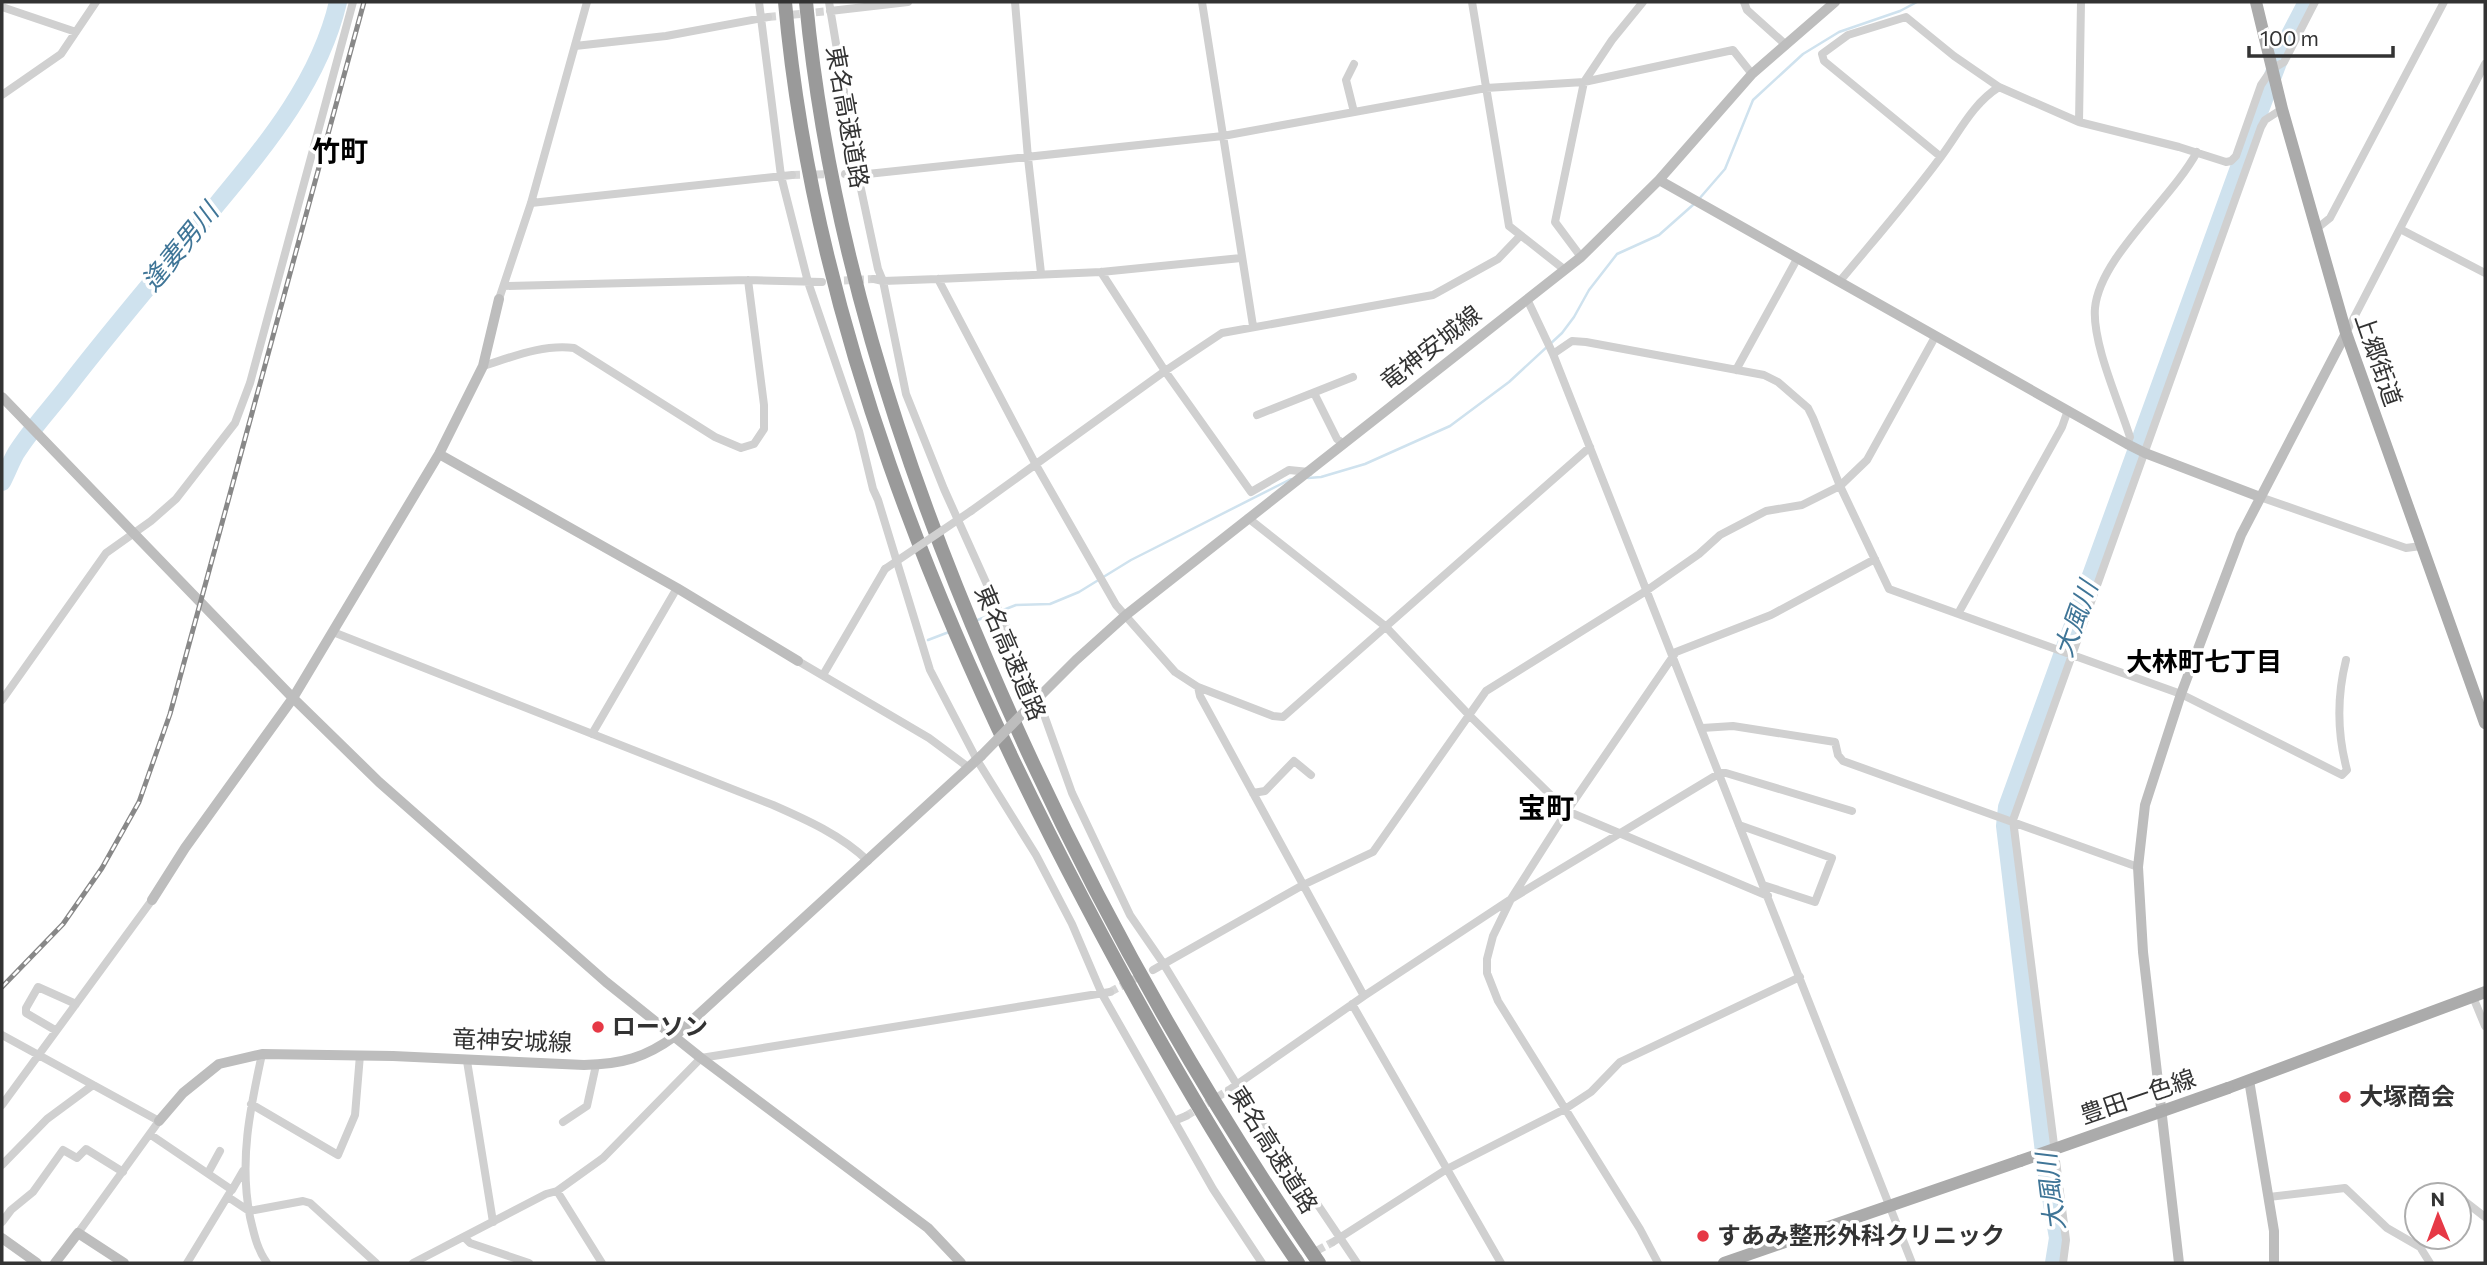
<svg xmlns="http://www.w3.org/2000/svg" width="2487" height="1265" viewBox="0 0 2487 1265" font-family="Commissioner,'Noto Sans JP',sans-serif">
<rect width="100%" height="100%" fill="#fff"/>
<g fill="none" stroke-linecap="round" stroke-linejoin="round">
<!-- stream -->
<path stroke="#cfe2ee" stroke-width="2.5" d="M1699,199l26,-30 28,-69 50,-46 36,-22 61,-21 17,-9
M1308,478l13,-1 44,-13 85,-38 59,-44 53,-49 12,-16 15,-27 28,-36 42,-19 35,-31
M975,621l41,-16 34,-1 29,-12 52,-32 160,-81
M928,640l21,-8"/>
<!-- river -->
<path stroke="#cfe2ee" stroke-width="18" d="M2,482c5,-10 9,-20 14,-29 15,-24 35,-45 52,-67 47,-61 96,-118 145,-177 52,-63 106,-126 125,-207
M2054,1263l4,-25 -12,-69 -41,-343 2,-19 250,-689 28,-74 22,-42"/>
<!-- street-tunnel -->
<path stroke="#d6d6d6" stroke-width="8" stroke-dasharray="8 4" stroke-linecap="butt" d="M768,17l62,-6
M792,175l43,-1
M832,281l42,-2
M1110,992l34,-18
M1186,1116l43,-26
M1296,1262l37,-20"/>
<!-- street -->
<path stroke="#d0d0d0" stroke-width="8" d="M759,2l22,174 27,106 51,149 14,58 5,11 52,170 47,90 59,95 36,69 30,70 111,195 49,74
M829,2l29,173 20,94 5,12 23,113 38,95 94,209 34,95 58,122 33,48 74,122 120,178
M1015,2l13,156 13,115
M1202,2l51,324
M1472,2l37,224 56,44
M1744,2l3,8 38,34
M2,7l74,25
M830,11l78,-9
M575,46l91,-10 102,-19
M2,95l59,-41 35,-52
M1354,112l-8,-32 8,-16
M2079,122l2,-120
M1941,157l-117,-96 -2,-7 26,-19 58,-18 48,39 45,31 80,35 100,25 47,15 5,-1 5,-5 25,-71 11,-16 12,-7 31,-60
M845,174l13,1 365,-39 263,-48 98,-6 149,-32 19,24
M531,203l261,-28
M2400,229l85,44
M2315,230l15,-12 114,-216
M1581,257l-26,-35 29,-140 28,-42 31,-38
M1101,272l64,99 86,121 38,-22 20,2
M874,279l9,2 55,-2 163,-7 140,-14
M938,279l98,186 80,140 59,67 23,15 75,29 10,1 307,-270
M1840,281c34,-41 69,-81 100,-123 19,-25 32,-54 59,-71
M504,286l244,-6 74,2
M499,299l32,-96 56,-201
M1527,299l26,55 359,909
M2346,333l139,-269
M1553,354l19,-13 14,1 178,33 14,7 30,26 5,10 27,68 49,103 292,105 161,81 5,-5c-10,-37 -10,-74 -1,-110
M483,366c29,-9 60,-22 91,-18l141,89 26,11 13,-4 10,-15v-24l-16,-125
M1736,370l61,-111
M1314,393l23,46 7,5
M1257,415l96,-38
M2127,444l3,-7c-11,-35 -38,-94 -35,-129 5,-51 76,-108 102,-156
M2260,497l146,51 15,-2
M971,511l194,-140 57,-38 211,-38 65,-36 22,-23
M1248,518l137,108 84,89 98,96 201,85
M1959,612l103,-185 6,-17
M333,632l440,173c34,15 68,30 95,56
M798,661l131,77 39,29
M823,675l62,-106
M1198,687l2,9 164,300
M2,700l104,-147 45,-32 25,-22 59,-76 15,-40 103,-381
M1702,728l31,-2 102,16 3,13 5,6 295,106
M592,734l85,-146
M1253,793l12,-2 29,-30 17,14
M1739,825l93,33 -17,44 -52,-17
M1153,970l150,-85 70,-33 113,-161 160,-100 53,-37 21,-19 46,-24 36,-6 38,-19 27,-26 68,-123
M2473,997l12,29
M1352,1004l149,259
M55,1030l-29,-17v-5l12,-21 38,17
M2,1035l157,86 -81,112
M262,1054c-12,55 -23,107 -12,163 4,17 7,32 17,46
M467,1061l26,161
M1229,1090l135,-94 147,-97 209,-126h6l126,38
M251,1104l87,51 17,-40 5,-60
M2,1105l150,-205
M1174,1121l12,-5
M563,1122l24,-16 9,-41
M151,1135l81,55 11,-19
M2,1165l45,-46 46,-34
M208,1173l12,-22
M557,1191l45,72
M228,1197l21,14 54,-10 7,2 66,60
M2269,1197l76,-9 42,40 33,19 10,16
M2463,1200l22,17
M2,1222l9,-12 22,-18 30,-42 14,8 9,-9 37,23
M464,1237l6,6 59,20
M1333,1242l114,-73 118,-60 26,-17 29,-30 180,-85
M187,1263l42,-69
M413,1263l133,-69 11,-3 46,-33 98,-100 409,-66
M1658,1263l-18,-34 -142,-228 -11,-28v-14l6,-23 18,-37 56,-88 109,-159 95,-37 104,-56
M2063,1263l3,-23 -53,-420 248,-693 4,-7 17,-11"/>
<!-- secondary -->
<path stroke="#bdbdbd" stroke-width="10" d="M1659,180l468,264 18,9 115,44
M2,397l291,301 86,84 227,200 95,76 227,170 33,35
M439,454l238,134 121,73
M1032,704l44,-44 50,-45 455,-358 78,-77 93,-106 83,-72
M152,900l33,-52 108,-150 146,-244 44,-88 16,-67
M2249,1080l25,151v32
M159,1121l24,-28 36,-29 43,-10 131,2 191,9c38,-1 61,-7 91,-29l306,-280
M2,1238l35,25
M55,1263l23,-30 46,30
M2179,1263l-36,-311 -5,-85 7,-62 36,-111 60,-159 105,-202"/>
<!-- primary -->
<path stroke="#ababab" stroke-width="12" d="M2256,2l26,107 64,224 139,390
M2228,1088l257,-96
M1724,1263l296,-102"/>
<!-- highway -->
<path stroke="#9a9a9a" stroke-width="14" d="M785,2c28,316 152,620 299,899 65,124 135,247 214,362
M806,2c22,230 92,452 183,663 90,210 201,410 330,598"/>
<!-- rail casing -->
<g stroke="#888" stroke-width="5">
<path id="rail" d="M2,987l61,-63 39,-56 37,-66 31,-88 194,-712"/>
</g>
<!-- rail -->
<use href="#rail" stroke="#fff" stroke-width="2.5" stroke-dasharray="8" stroke-linecap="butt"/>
<!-- street-bridge -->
<path stroke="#d0d0d0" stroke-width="8" d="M885,569l86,-58"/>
<!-- secondary-bridge -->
<path stroke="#bdbdbd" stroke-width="10" d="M981,756l51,-52"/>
<!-- primary-bridge -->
<path stroke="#ababab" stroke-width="12" d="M2020,1161l208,-73"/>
</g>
<!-- markers -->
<g fill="#e63946" stroke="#fff" stroke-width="2.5">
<circle cx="598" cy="1027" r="7"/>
<circle cx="2345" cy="1097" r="7"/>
<circle cx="1703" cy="1236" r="7"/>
</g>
<g text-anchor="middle" stroke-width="7" stroke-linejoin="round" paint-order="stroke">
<!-- street labels -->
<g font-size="24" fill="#333" stroke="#fff">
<text transform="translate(847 117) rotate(80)" y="8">東名高速道路</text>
<text transform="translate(1431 348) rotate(-38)" y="8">竜神安城線</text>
<text transform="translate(2378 360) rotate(71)" y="8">上郷街道</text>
<text transform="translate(1010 653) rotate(67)" y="8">東名高速道路</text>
<text transform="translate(512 1041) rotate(2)" y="8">竜神安城線</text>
<text transform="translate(2138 1097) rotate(-19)" y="8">豊田一色線</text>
<text transform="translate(1273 1150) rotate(58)" y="8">東名高速道路</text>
</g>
<!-- poi labels -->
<g font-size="24" font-weight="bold" fill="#333" stroke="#fff" text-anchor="start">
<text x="612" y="1035">ローソン</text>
<text x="2359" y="1105">大塚商会</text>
<text x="1717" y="1244">すあみ整形外科クリニック</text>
</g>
<!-- water labels -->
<g font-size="26" font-style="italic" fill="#3f7597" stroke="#fff">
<text transform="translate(180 247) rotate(-51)" y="9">逢妻男川</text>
<text transform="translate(2076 619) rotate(-70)" y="9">大風川</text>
<text transform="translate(2051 1192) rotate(-97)" y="9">大風川</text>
</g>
<!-- neighbourhood labels -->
<g font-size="26" font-weight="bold" fill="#000" stroke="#fff">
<text x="2204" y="671">大林町七丁目</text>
</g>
<!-- quarter labels -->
<g font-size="28" font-weight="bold" fill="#000" stroke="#fff">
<text x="340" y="161">竹町</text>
<text x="1546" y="818">宝町</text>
</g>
</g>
<!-- border -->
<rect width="2487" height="1265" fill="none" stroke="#333333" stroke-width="7"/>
<!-- north arrow -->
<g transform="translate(2438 1216) rotate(359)"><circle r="33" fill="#ffffff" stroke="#adadad" stroke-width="2"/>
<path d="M0-5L12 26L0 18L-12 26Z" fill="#e63946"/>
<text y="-10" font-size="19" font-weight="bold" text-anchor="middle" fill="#333333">N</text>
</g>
<!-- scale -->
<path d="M2249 46v10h144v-10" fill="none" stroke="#333333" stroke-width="3.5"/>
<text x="2260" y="46" font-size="21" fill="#333333" stroke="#ffffff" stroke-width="5" paint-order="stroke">100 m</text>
</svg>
